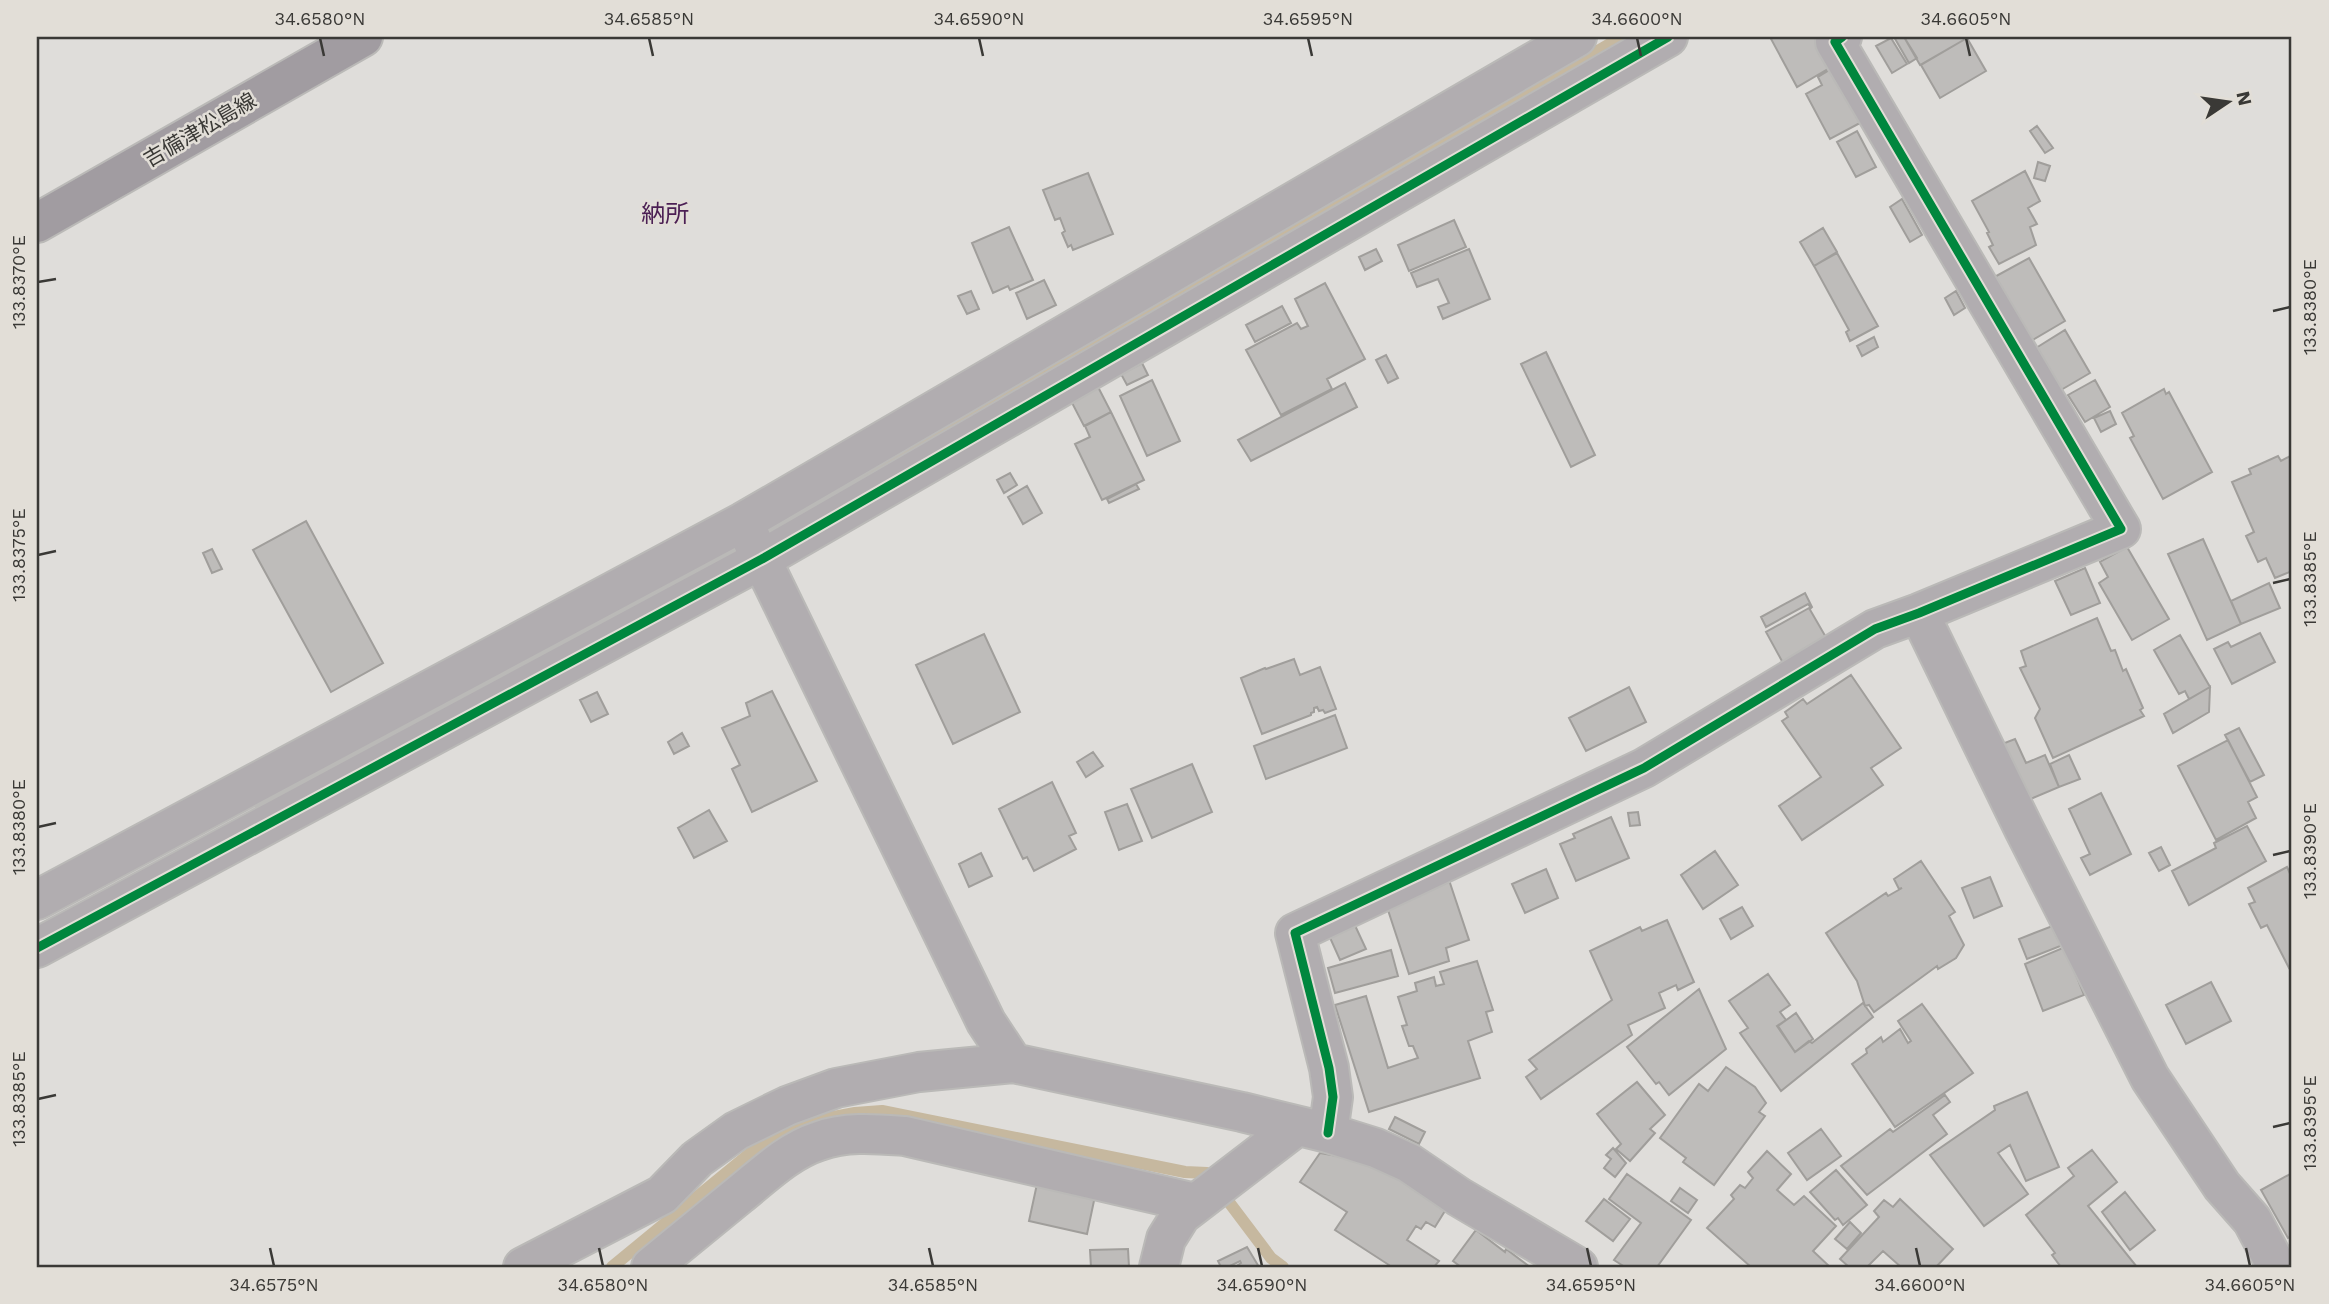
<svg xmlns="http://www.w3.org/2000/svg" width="2329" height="1304" viewBox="0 0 2329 1304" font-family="'Work Sans','Noto Sans JP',sans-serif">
<rect width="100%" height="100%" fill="#dfddda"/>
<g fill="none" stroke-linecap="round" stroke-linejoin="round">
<!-- stream -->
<path stroke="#c6b89f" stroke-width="12" d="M394,730l383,-202 845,-491
M612,1267l152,-125 43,-20 48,-9 27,-2 303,61 22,1 64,85 12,9"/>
</g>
<!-- building -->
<path fill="#bebcba" stroke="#a09e9b" stroke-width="2" d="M1770,37h46l17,29 -36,21z
M1894,37h10l13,21 -8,5z
M1904,37h62l1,1 -47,27z
M1891,38l16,26 -15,9 -16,-27z
M1967,38l19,33 -46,27 -19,-33z
M1831,69l29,54 -30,16 -24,-45 16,-9 -4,-8z
M2037,126l16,22 -8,5 -15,-22z
M1857,131l19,36 -20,10 -19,-35z
M2038,162l12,4 -5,15 -11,-3z
M2025,171l15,30 -12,7 9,16 -7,3 6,18 -37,19 -10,-17 4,-2 -6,-12 2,-1 -17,-31z
M1088,173l25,61 -40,16 -2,-5 -3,2 -6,-14 3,-2 -5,-13 -5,2 -12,-30z
M1902,199l20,36 -12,7 -20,-35z
M1454,220l12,27 -57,24 -11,-26z
M1009,227l24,53 -23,10 -2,-4 -15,7 -21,-50z
M1823,228l14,24 -23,14 -14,-24z
M1376,249l6,12 -17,9 -6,-13z
M1469,249l21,50 -47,20 -5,-12 11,-4 -11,-24 -21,8 -6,-14z
M1837,253l41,73 -28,15 -4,-9 3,-2 -35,-64z
M2029,258l36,63 -39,23 -37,-64z
M1044,280l12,25 -29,14 -11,-26z
M1325,283l40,76 -38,20 5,10 -51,26 -35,-65 51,-27 4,6 7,-3 -13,-27z
M971,291l8,18 -12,5 -9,-18z
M1956,291l9,17 -11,7 -9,-17z
M1282,306l9,17 -36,19 -9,-17z
M2065,330l25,43 -29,17 -25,-42z
M1874,337l4,10 -16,9 -5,-10z
M1546,352l49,103 -24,12 -50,-103z
M1386,355l12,23 -10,5 -12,-23z
M1142,363l6,12 -21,10 -6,-11z
M1152,380l28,61 -33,15 -27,-60z
M2095,380l15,27 -25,15 -17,-27z
M1345,383l12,24 -106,54 -13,-21z
M1097,385l14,27 -27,14 -14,-27z
M2164,389l2,5 3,-2 43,80 -49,27 -33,-61 4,-2 -12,-23z
M2110,411l6,13 -15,8 -7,-14z
M1111,412l33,68 -42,20 -27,-56 15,-7 -5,-11z
M2292,455v116l-17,7 -9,-20 -8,4 -12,-26 8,-4 -22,-50 19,-8 -2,-5 29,-13 3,5z
M1010,473l7,12 -13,8 -7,-13z
M1136,484l3,5 -30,14 -2,-4z
M1027,486l15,27 -19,11 -15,-27z
M306,521l77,142 -52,29 -78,-142z
M2203,539l38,85 -34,16 -39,-86z
M2127,547l42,72 -37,21 -33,-57 9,-6 -8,-15z
M212,549l10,20 -10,4 -9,-20z
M2085,568l15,35 -29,12 -16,-34z
M2269,583l11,25 -39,16 -10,-23z
M1805,593l7,14 -1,1 -3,-4 -42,23 -5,-10z
M1809,608l18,31 -44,24 -17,-31z
M2097,618l14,33 4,-1 8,21 3,-2 17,39 -3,2 4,6 -91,42 -18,-40 5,-9 -20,-41 6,-2 -5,-15z
M2260,633l15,29 -43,22 -18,-35 14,-7 3,5z
M984,634l36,78 -67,32 -37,-79z
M2180,635l30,52 -21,12 -4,-8 -6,3 -25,-44z
M1294,659l6,16 20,-8 16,42 -11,4 -2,-3 -4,1 -2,-4 -3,1v4l-3,1v2l-49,19 -21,-56 24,-10 1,1z
M1851,675l50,73 -30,20 12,17 -81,55 -23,-34 42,-29 -39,-56 6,-4 -3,-5 18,-13 4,5z
M1629,687l17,35 -60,29 -17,-33z
M2210,687l-1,25 -36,21 -9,-19z
M772,691l45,90 -65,31 -20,-43 8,-4 -18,-37 28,-12 -4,-13z
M597,692l11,22 -17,8 -11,-22z
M1335,715l12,33 -81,31 -12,-33z
M2239,728l25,47 -14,7 -25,-47z
M682,733l7,13 -15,8 -6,-12z
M2015,739l11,24 19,-8 14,32 -31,13 -26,-56z
M2228,740l29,57 -9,5 8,16 -40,22 -38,-74z
M1093,752l10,14 -17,11 -9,-15z
M2069,755l11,24 -21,8 -9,-23z
M1192,764l20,48 -60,26 -21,-49z
M1052,782l24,51 -7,3 7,13 -42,22 -7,-14 -4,2 -24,-50z
M2101,793l30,61 -41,21 -9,-17 9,-4 -21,-45z
M1127,804l15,37 -23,9 -14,-38z
M709,810l18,31 -33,17 -16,-30z
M1638,812l2,13 -10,1 -2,-13z
M1611,817l18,41 -53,23 -16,-37 15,-6 -2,-4z
M2247,826l19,35 -77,44 -17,-34 44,-23 -2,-5z
M2161,847l9,18 -11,6 -10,-18z
M1715,851l23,34 -35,24 -22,-34z
M981,853l11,23 -23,11 -10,-23z
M1921,861l34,51 -6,4 15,29 -8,13 -18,11 -1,-3 -63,46 -5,-7 -4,1 -8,-25 -31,-48 60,-40 2,3 14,-8 -3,1 -5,-10z
M2287,867l5,11v88l-3,2 -22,-43 -6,3 -12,-24 6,-2 -7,-14z
M1546,869l12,29 -33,15 -13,-29z
M1990,877l12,29 -28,12 -12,-30z
M1449,880l20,60 -23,8 3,13 -40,13 -22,-67z
M1742,907l11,19 -22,13 -11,-20z
M1352,919l14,30 -26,11 -13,-29z
M1667,920l27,62 -16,8 -2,-5 -17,8 6,15 -37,17 4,10 -91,64 -15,-22 11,-8 -8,-9 83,-60 -22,-49 50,-24 2,4z
M2055,925l8,20 -36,14 -8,-20z
M2065,947l19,48 -41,16 -18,-47z
M1391,950l7,26 -63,17 -7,-25z
M1477,961l16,49 -7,2 6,20 -24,9 12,37 -111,34 -34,-107 31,-9 22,72 30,-10 -5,-12h-4l-7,-20 5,-1 -9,-28 19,-6 -2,-8 19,-6 2,9 8,-2 -4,-12z
M1768,974l22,31 -10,7 6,8 -9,6 18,26 14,-11 3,2 51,-40 10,14 -92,74 -41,-58 8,-5 -19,-27z
M2211,982l20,39 -45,23 -20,-39z
M1699,989l27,60 -57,46 -10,-13 -3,2 -29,-37z
M1922,1004l51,69 -78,54 -43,-63 15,-11 -1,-4 15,-12 2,5 17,-13 8,14 3,-2 -13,-20z
M1796,1013l17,26 -18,13 -17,-26z
M1726,1067l29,20 11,16 -7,9 6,4 -51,69 -31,-23 3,-4 -26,-20 39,-54 9,7z
M1637,1082l28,33 -15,14 5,4 -25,28 -14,-12 5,-5 -24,-30z
M2027,1092l32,75 -33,14 -16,-36 -12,8 30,41 -44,32 -54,-71 65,-45 -1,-4z
M1945,1095l5,7 -17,13 14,19 -80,61 -26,-29 49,-37 3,3z
M1395,1117l30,15 -6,12 -30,-15z
M1821,1129l20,27 -34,24 -19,-27z
M1613,1148l13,15 -11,14 -11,-9 7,-9 -5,-4z
M2092,1150l25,32 -29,24 49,61h-76l-9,-12 3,-2 -29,-38 48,-39 -6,-8z
M1767,1151l24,23 -14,16 17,15 10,-9 32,30 -23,25 17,16h-79l-44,-39 27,-29 -3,-4 9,-10 5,3 8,-10 -5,-6z
M1320,1153l58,10 70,43 -13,21 -9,-5 -5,7 -5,-3 -9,14 32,21 -5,6h-46l1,-2 -54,-35 12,-18 -47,-30z
M1836,1170l31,35 -24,20 -5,-7 -3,2 -25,-28z
M2292,1173v63l-4,2 -27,-48z
M1627,1174l64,46 -34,47h-32l-11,-7 27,-37 -32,-24z
M1037,1184l58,12 -8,38 -58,-13z
M1680,1188l17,12 -9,13 -17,-12z
M2125,1192l30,38 -25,20 -28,-38z
M1604,1199l26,20 -17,22 -27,-20z
M1900,1199l53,50 -17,18h-35l-18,-16 -16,16h-18l-9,-8 39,-42 -5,-6 10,-11 9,7z
M1850,1222l11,11 -14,16 -12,-10z
M1476,1230l29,22 1,-3 24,18h-69l-8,-6z
M1247,1247l12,20h-24l6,-4 -1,-2 -12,6h-7l-3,-6z
M1128,1249l1,18h-38l-1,-17z"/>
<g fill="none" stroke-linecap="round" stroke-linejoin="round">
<!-- minor casing -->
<g stroke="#bab9b7" stroke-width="42">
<path id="minor" d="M750,536l236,486 27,41
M1919,613l105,216 126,249 72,108 30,34 25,47
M37,900l706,-378 834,-485
M37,948l725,-389 906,-522
M1328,1133l5,-36 -4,-29 -34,-135 349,-165 231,-139 44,-16 202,-84 -286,-487 7,-5
M523,1267l139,-72 35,-36 39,-28 51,-25 49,-18 83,-16 94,-9 229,49 86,21 48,15 33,15 50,34 119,70
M651,1267c29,-24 59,-48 88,-72 25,-20 49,-44 80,-54 27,-10 58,-7 86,-5l290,67
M1159,1267l7,-28 15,-24 116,-89"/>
</g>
<!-- major casing -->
<g stroke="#bab9b7" stroke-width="42">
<path id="major" d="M37,223l326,-186"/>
</g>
<!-- minor -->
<use href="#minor" stroke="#b1adb0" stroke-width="38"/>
<!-- major -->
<use href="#major" stroke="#a19ca1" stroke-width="38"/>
<!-- cycleway casing -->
<g stroke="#e2ded7" stroke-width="13">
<path id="cycleway" d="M37,948l725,-389 906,-522
M1328,1133l5,-36 -4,-29 -34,-135 349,-165 231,-139 44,-16 202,-84 -286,-487 7,-5"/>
</g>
<!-- cycleway -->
<use href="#cycleway" stroke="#00873e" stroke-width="9"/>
</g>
<!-- ticks -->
<path fill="none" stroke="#3a3936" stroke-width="2.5" d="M320,38l4,18M649,38l4,18M979,38l4,18M1308,38l4,18M1637,38l4,18M1966,38l4,18M38,282l18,-3M2273,311l17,-4M38,555l18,-4M2273,583l17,-4M38,827l18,-4M2273,855l17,-4M38,1099l18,-4M2273,1127l17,-4M270,1248l4,18M599,1248l4,18M929,1248l4,18M1258,1248l4,18M1587,1248l4,18M1916,1248l4,18M2246,1248l4,18"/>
<g text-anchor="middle" stroke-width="5" stroke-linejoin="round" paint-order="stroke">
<!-- street labels -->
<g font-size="21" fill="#3a3936" stroke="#e2ded7">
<text transform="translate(200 130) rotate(-30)" y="7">吉備津松島線</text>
</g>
<!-- quarter labels -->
<g font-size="24" fill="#4c2054" stroke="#e2ded7">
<text x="665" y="222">納所</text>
</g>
</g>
<!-- border -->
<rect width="2329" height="1304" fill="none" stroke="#e2ded7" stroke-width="77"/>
<!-- north arrow -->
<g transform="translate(2228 102) rotate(77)" stroke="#e2ded7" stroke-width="5" paint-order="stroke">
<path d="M0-5L12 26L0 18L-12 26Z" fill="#3a3936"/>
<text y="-10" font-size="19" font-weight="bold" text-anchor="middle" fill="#3a3936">N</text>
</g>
<rect x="38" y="38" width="2252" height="1228" fill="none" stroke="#3a3936" stroke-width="2.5"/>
<g font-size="18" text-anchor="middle" fill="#3a3936">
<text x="320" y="25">34.6580°N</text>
<text x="649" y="25">34.6585°N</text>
<text x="979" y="25">34.6590°N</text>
<text x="1308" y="25">34.6595°N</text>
<text x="1637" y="25">34.6600°N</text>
<text x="1966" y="25">34.6605°N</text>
<text transform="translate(19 282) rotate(-90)" y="6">133.8370°E</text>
<text transform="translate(2310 307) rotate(-90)" y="6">133.8380°E</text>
<text transform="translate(19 555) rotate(-90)" y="6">133.8375°E</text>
<text transform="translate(2310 579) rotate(-90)" y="6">133.8385°E</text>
<text transform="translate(19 827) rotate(-90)" y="6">133.8380°E</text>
<text transform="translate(2310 851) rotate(-90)" y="6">133.8390°E</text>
<text transform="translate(19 1099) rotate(-90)" y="6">133.8385°E</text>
<text transform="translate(2310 1123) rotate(-90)" y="6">133.8395°E</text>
<text x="274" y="1291">34.6575°N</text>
<text x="603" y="1291">34.6580°N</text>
<text x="933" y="1291">34.6585°N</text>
<text x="1262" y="1291">34.6590°N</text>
<text x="1591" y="1291">34.6595°N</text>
<text x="1920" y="1291">34.6600°N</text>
<text x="2250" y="1291">34.6605°N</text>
</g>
</svg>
